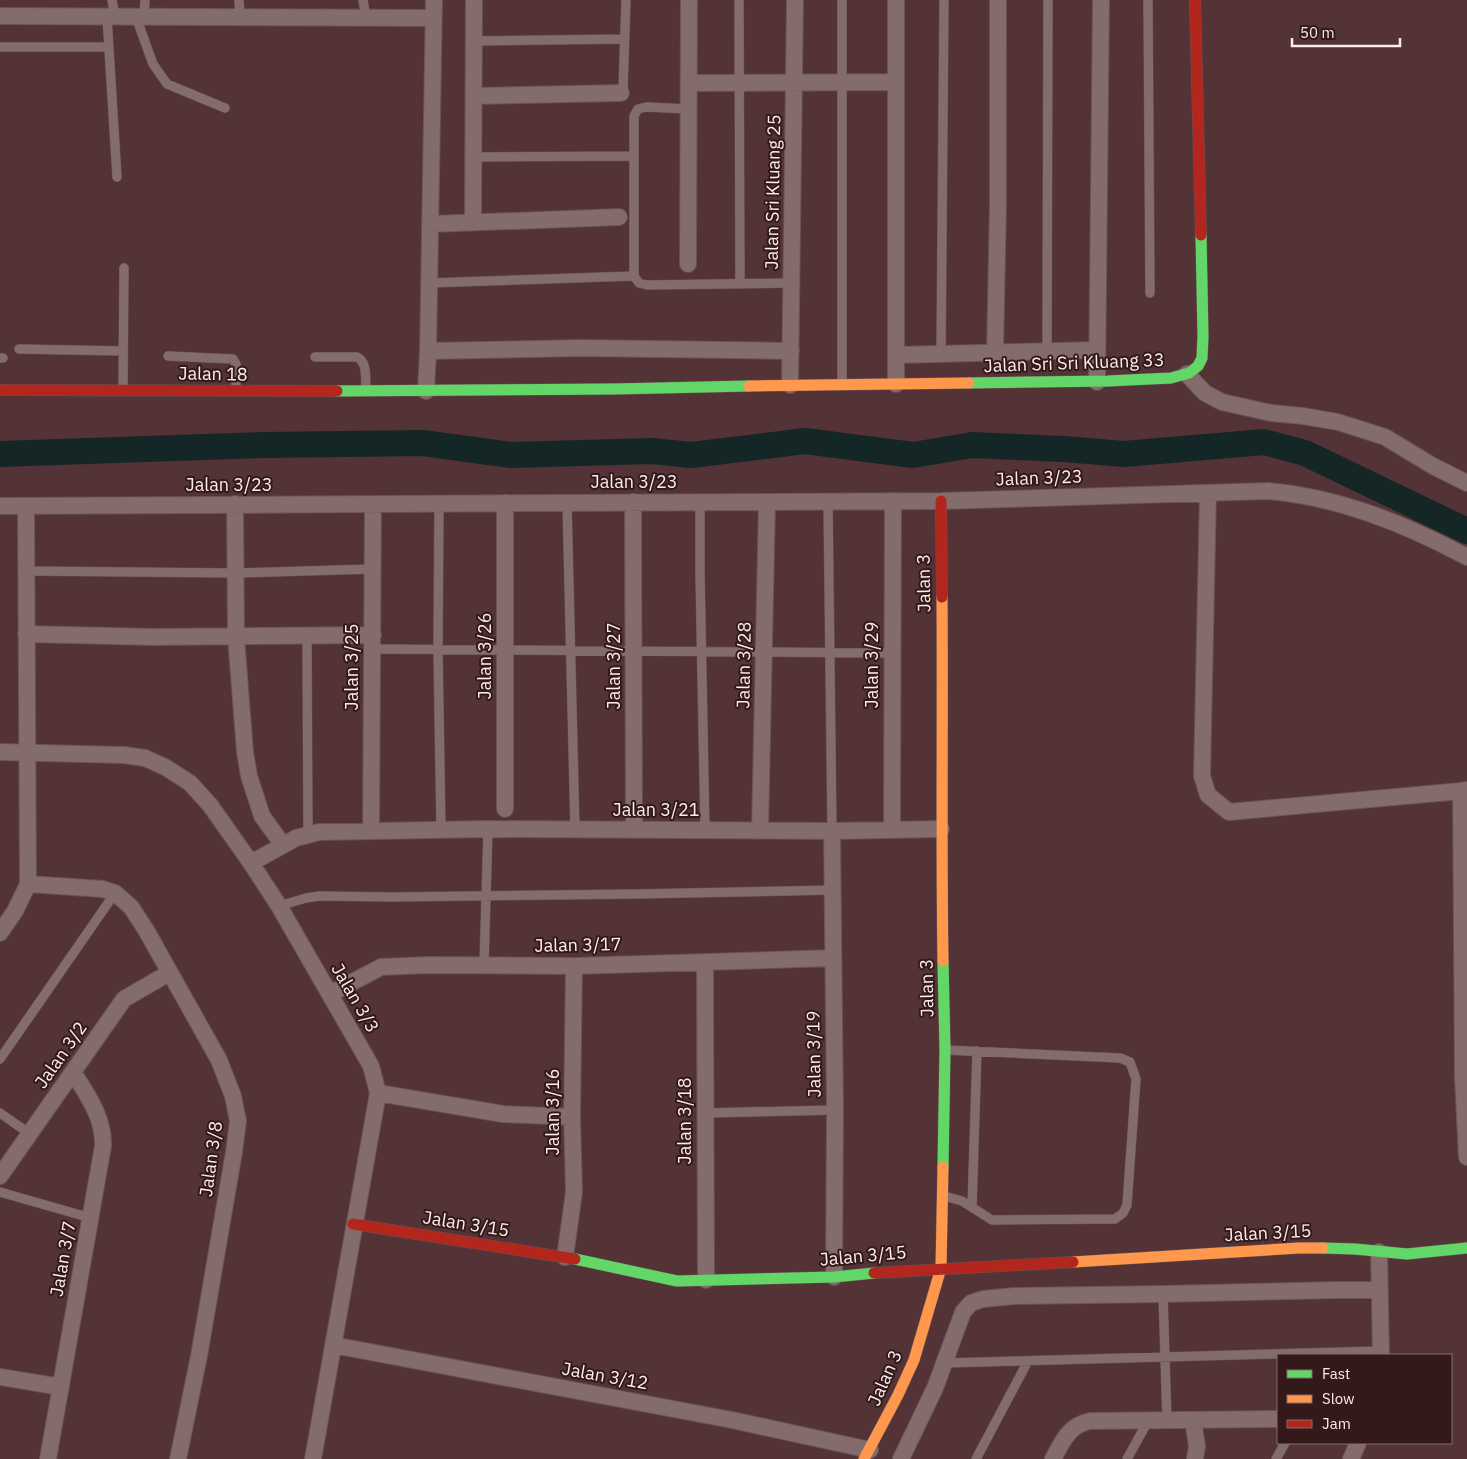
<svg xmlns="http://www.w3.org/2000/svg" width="1467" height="1459" viewBox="0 0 1467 1459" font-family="'IBM Plex Sans',sans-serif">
<rect width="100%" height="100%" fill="#533335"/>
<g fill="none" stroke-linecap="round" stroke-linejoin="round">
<!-- river -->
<path stroke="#152627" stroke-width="26" d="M0,454l264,-9 159,-2 88,12 141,-4 39,4 114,-14 108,14 59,-10 92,4 60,5 140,-12 41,11 162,78"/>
<!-- lane casing -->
<g stroke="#695254" stroke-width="10">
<path id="lane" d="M112,0l3,17
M239,0l1,17
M363,0l3,18
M739,0l1,284
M842,0v382
M1148,0l2,293
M107,17l10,160
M136,17l17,47 14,20 58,24
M144,17l1,-17
M474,41l151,-2
M0,47h109
M621,93l2,-3 3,-90
M689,109l-43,-2 -8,2 -4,7v160l5,7 8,2 144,-2
M473,157l161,-1
M429,283l205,-7
M19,349l104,2
M1047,351l1,-351
M941,354l3,-354
M168,356l65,3 3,5v25
M315,357h42c11,6 8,20 9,32
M0,358h3
M123,390l1,-122
M828,501l4,330
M700,502v72l5,256
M439,503l-1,147 3,181
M567,503l8,327
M26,571l211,2 136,-4
M307,636l1,197
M372,649l519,4
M279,906l27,-8 13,-2 74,1 243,-3 197,-4
M484,965l4,-136
M0,1059l115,-166
M0,1113l30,21
M704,1113l131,-3
M0,1192l91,26
M944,1196l18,5 30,19 123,-1 8,-6 4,-8 9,-126 -6,-17 -10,-4 -175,-8
M972,1207l5,-156
M1163,1294l4,127
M944,1363l437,-12
M976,1459l52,-98
M1127,1459l21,-38
M1276,1459l9,-16"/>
</g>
<!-- street casing -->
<g stroke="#695254" stroke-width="18">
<path id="street" d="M896,0v384
M0,16l434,2
M689,83l207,-1
M474,96l147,-3
M473,222l1,-222
M431,224l188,-7
M688,264l1,-264
M428,351l153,-3 210,3
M995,352l3,-148v-204
M896,355l201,-5
M1187,374l18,19 17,9 49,11 32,3 35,6 47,15 48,29 34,17
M1097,382l4,-382
M790,385l5,-385
M426,391l2,-40 6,-351
M1208,493l-6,283 6,19 21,17 232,-21
M633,502l1,328
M505,503v306
M235,504l1,133 9,115 4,24 13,40 21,29
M0,506l941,-5 327,-10c71,6 137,33 199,66
M26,634l129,3 218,-2
M0,752l124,3 21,3 20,9 25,16 20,22 41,58 28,43 92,160 7,27 -65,366
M1467,790l-6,1 2,286 4,80
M892,829l1,-328
M760,830l7,-328
M371,831l2,-327
M832,831l3,279 -1,167
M251,863l45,-25 23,-6 169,-3 344,2 109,-2
M28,884l75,5 12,4 16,14 15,23 73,130 14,36 5,25 -4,31 -35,204 -21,103
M0,933l15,-22 13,-27 -2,-378
M705,962l1,318
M330,994l51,-27 47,-2 146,1 259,-8
M378,1093l125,21 69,3
M0,1176l124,-177 45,-26
M1379,1252l2,103
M565,1257l9,-65 -2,-75 2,-151
M333,1345l399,75 138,30
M0,1377l61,10
M1193,1420l4,26 -2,13
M48,1459l55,-313c1,-29 -16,-51 -30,-74
M901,1459l34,-71 28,-76 8,-9 12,-4 31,-3 149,-2 174,-4h42
M1053,1459c9,-17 16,-34 37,-38l188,-2
M1351,1459l7,-16"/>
</g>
<!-- fast casing -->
<g stroke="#695254" stroke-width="12">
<path id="fast" d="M969,383l139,-2 63,-3 18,-5 9,-7 4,-8 1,-22 -2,-101
M337,391l277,-2 135,-3
M943,1167l2,-117 -2,-89
M1323,1248l32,1 52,5 60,-6
M575,1259l102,22 157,-4 40,-4"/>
</g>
<!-- slow casing -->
<g stroke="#695254" stroke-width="12">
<path id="slow" d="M749,386l220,-3
M942,597c1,122 -1,243 1,364
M1073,1262l226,-14h24
M864,1459l34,-64 16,-35 27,-92 2,-101"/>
</g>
<!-- jam casing -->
<g stroke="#695254" stroke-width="12">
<path id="jam" d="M1195,0l6,235
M0,390l337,1
M941,501l1,96
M353,1224l222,35
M874,1273l199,-11"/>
</g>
<!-- lane -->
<use href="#lane" stroke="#846c6c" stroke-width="9"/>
<!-- street -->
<use href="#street" stroke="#846c6c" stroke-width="16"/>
<!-- fast -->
<use href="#fast" stroke="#63d668" stroke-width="11"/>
<!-- slow -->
<use href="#slow" stroke="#ff974d" stroke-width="11"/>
<!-- jam -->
<use href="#jam" stroke="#b3261e" stroke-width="11"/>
</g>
<g text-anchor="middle" stroke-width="4" stroke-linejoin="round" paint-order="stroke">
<!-- street labels -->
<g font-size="18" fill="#fcecec" stroke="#34191a">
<text transform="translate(773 192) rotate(-89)" y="6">Jalan Sri Kluang 25</text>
<text transform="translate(1074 363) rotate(-2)" y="6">Jalan Sri Sri Kluang 33</text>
<text transform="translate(213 374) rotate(1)" y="6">Jalan 18</text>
<text transform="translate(1039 478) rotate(-2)" y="6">Jalan 3/23</text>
<text x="634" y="488">Jalan 3/23</text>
<text x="229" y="491">Jalan 3/23</text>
<text transform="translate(924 583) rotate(-91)" y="6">Jalan 3</text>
<text transform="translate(485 656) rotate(-90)" y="6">Jalan 3/26</text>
<text transform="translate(744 665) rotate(-89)" y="6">Jalan 3/28</text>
<text transform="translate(872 665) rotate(-90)" y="6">Jalan 3/29</text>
<text transform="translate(614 666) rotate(-90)" y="6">Jalan 3/27</text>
<text transform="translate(352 667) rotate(-90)" y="6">Jalan 3/25</text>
<text x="656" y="816">Jalan 3/21</text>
<text transform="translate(578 945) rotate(-1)" y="6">Jalan 3/17</text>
<text transform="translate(927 988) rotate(-91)" y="6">Jalan 3</text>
<text transform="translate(355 998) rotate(60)" y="6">Jalan 3/3</text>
<text transform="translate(814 1054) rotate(-91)" y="6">Jalan 3/19</text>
<text transform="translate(61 1055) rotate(-55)" y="6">Jalan 3/2</text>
<text transform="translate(553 1112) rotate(-90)" y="6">Jalan 3/16</text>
<text transform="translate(685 1121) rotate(-90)" y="6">Jalan 3/18</text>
<text transform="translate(211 1159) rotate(-82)" y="6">Jalan 3/8</text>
<text transform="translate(466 1224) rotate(9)" y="6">Jalan 3/15</text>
<text transform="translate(1268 1233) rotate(-3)" y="6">Jalan 3/15</text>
<text transform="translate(863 1256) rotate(-5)" y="6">Jalan 3/15</text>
<text transform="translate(63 1259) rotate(-80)" y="6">Jalan 3/7</text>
<text transform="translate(605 1376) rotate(10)" y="6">Jalan 3/12</text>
<text transform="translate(885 1378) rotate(-66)" y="6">Jalan 3</text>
</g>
</g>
<!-- legend -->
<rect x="1277" y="1354" width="175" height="90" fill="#34191a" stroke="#846d6e"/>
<rect x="1287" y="1370" width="25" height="8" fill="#63d668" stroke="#846d6e"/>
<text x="1322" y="1379" font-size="15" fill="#fcecec">Fast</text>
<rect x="1287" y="1395" width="25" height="8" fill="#ff974d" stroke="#846d6e"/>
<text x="1322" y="1404" font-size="15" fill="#fcecec">Slow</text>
<rect x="1287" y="1420" width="25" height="8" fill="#b3261e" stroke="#846d6e"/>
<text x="1322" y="1429" font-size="15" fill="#fcecec">Jam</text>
<!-- scale -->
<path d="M1292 38v8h108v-8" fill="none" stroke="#fcecec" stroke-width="2.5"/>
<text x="1300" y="38" font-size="15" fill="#fcecec" stroke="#34191a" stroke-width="4" paint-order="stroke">50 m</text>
</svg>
